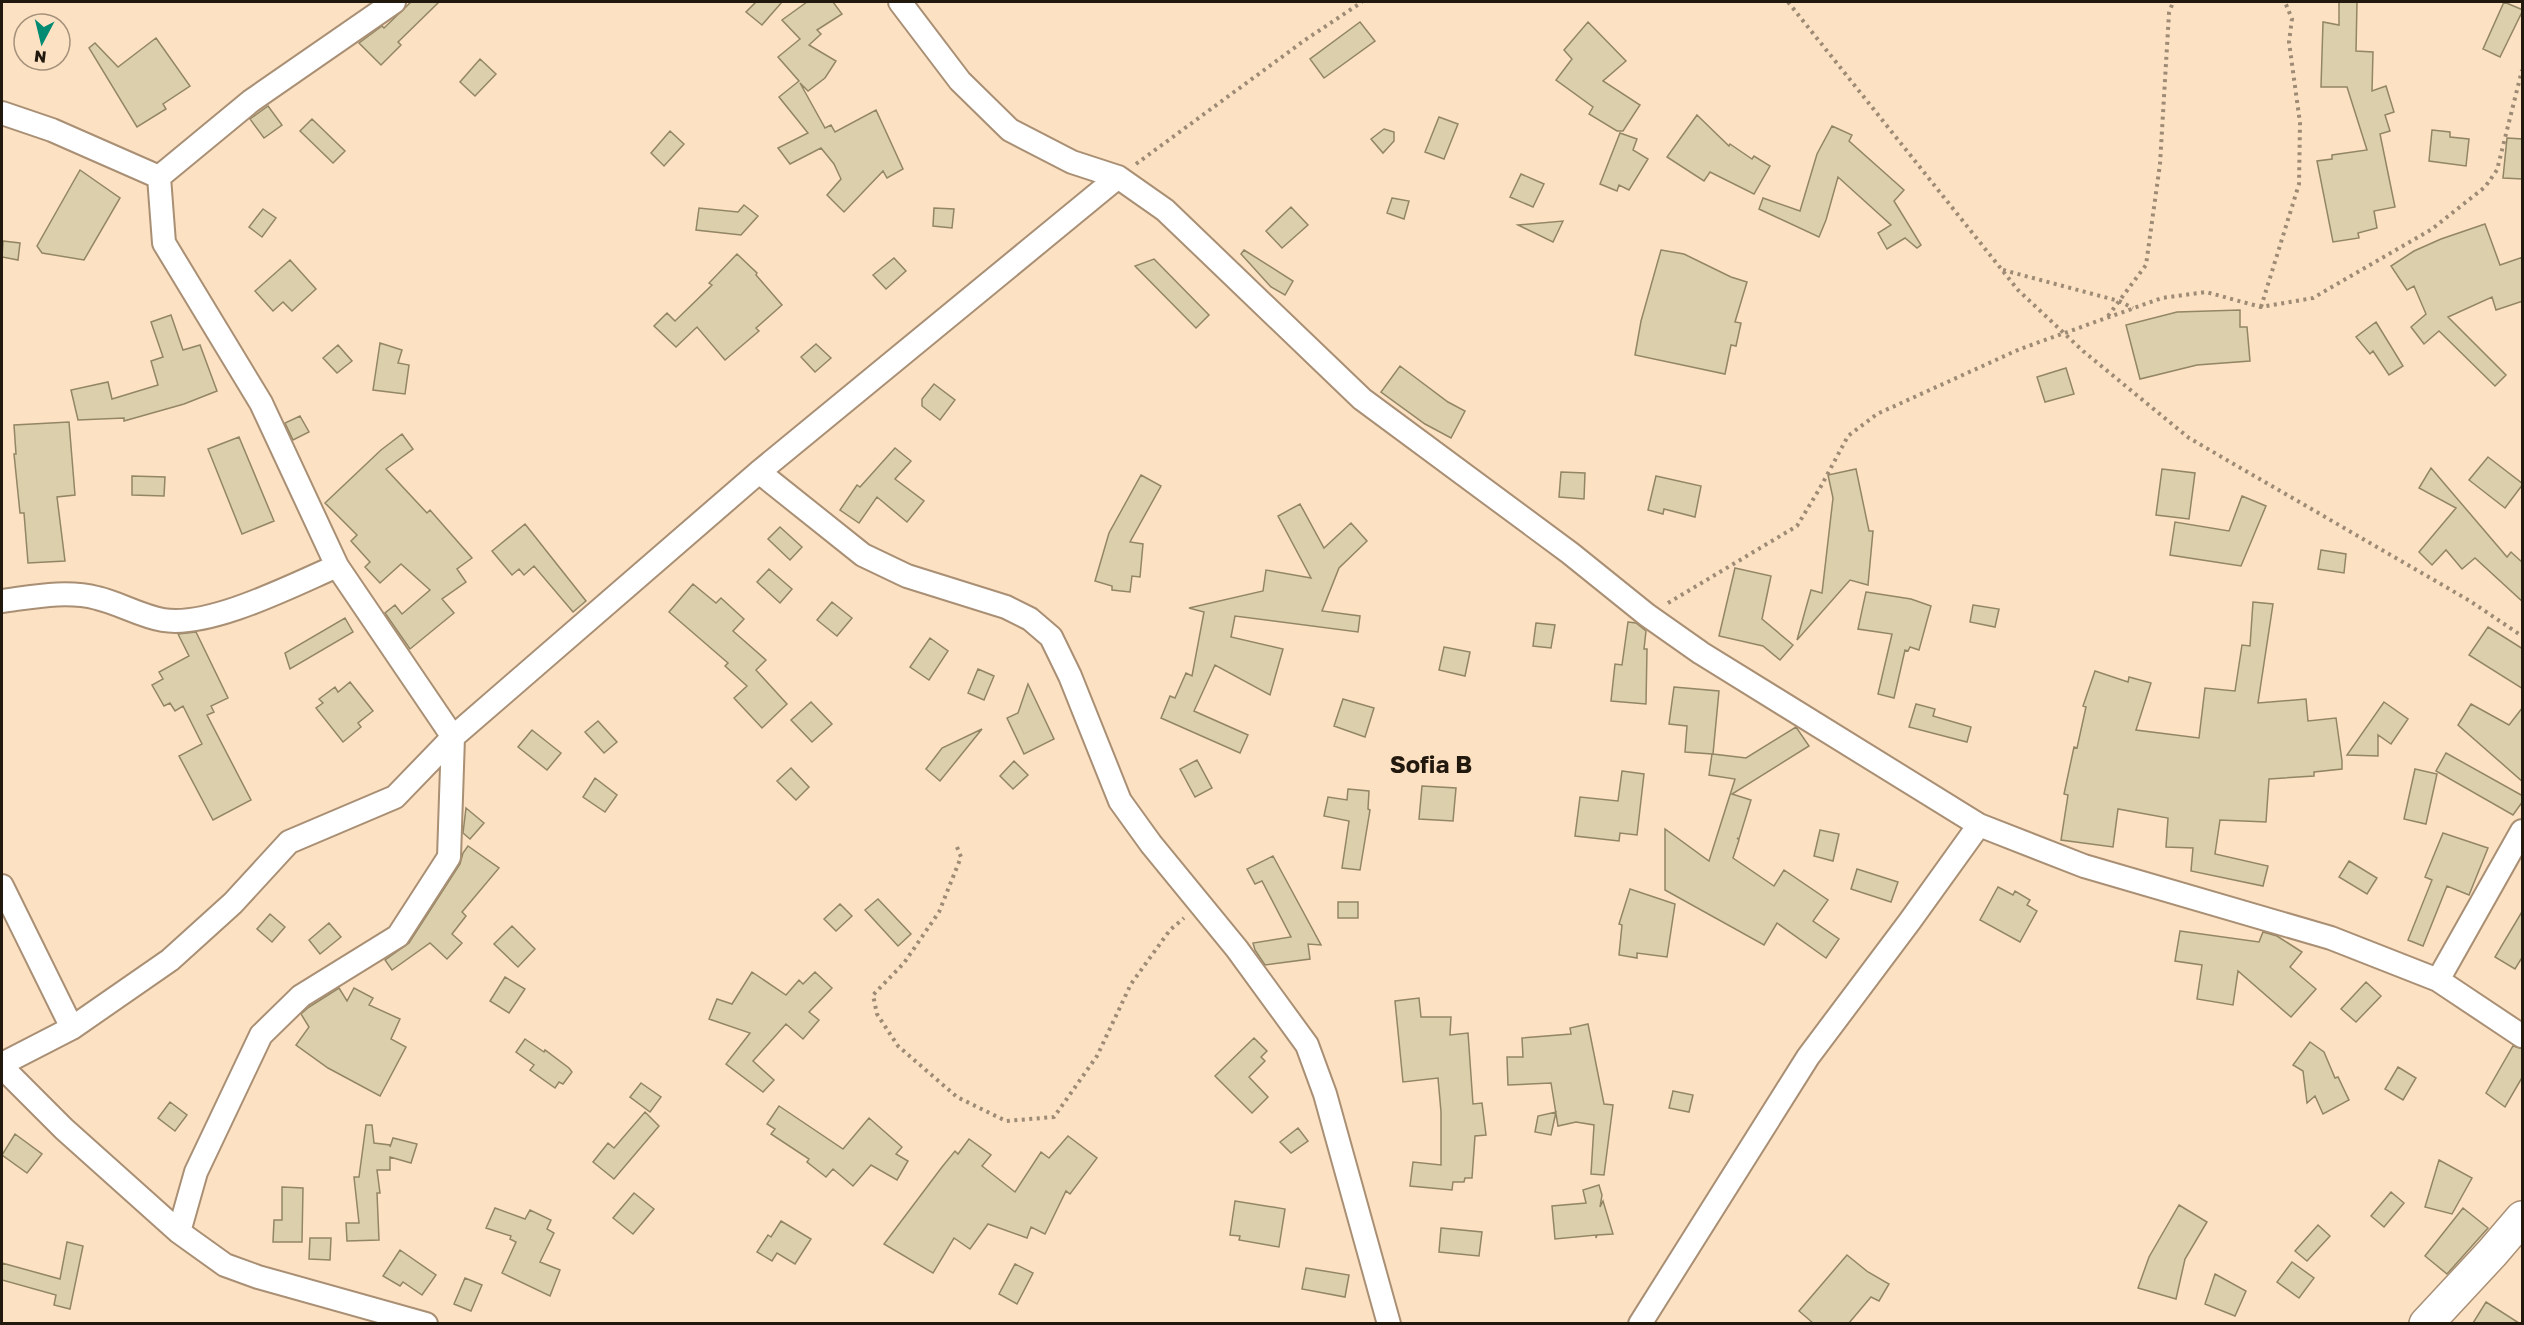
<svg xmlns="http://www.w3.org/2000/svg" width="2524" height="1325" viewBox="0 0 2524 1325" font-family="'Golos Text',sans-serif">
<rect width="100%" height="100%" fill="#fce1c3"/>
<!-- building -->
<path fill="#dccfac" stroke="#928665" stroke-width="1.5" d="M411,2h28l-41,40 3,3 -20,20 -22,-22 23,-17 2,2z
M756,2h26l-20,23 -16,-13z
M807,2h26l9,12 -25,16 4,4 -12,11 27,16 -11,17 -17,13 -8,-8 25,45 6,-3 4,7 41,-22 27,59 -16,9 -4,-7 -39,41 -17,-17 14,-16 -7,-15 -13,-16 -31,16 -12,-16 30,-15 -29,-36 20,-16 -21,-24 22,-18 -18,-19z
M2339,2h18l-1,49 17,1 -1,39 14,-5 8,26 -9,3 5,16 -10,3 15,73 -21,4 3,17 -19,5 1,5 -26,4 -16,-81 15,-2v-4l35,-5 -20,-63h-26l2,-65 16,3z
M2504,2l19,8 -23,47 -17,-8z
M1360,22l15,19 -51,37 -14,-19z
M1588,22l38,39 -23,20 37,24 -17,26h-6l-28,-17 4,-7 -37,-27 16,-21 -8,-9z
M156,38l34,48 -27,18 3,5 -29,18 -48,-79 6,-5 23,24z
M480,59l16,15 -21,22 -15,-14z
M268,106l14,19 -18,13 -14,-19z
M1697,115l32,31 1,-2 22,15 2,-3 16,10 -16,28 -44,-22 -6,9 -37,-24z
M1439,117l19,7 -14,35 -19,-7z
M312,119l33,32 -12,12 -33,-32z
M1832,126l20,9 -3,6 55,49 -10,11 27,44 -4,3 -12,-10 -18,11 -9,-16 13,-8 -53,-48 -12,43 -7,17 -60,-28 4,-11 37,13 17,-57z
M1384,129l10,3v9l-11,12 -12,-14z
M2432,130l18,2v5l19,2 -3,27 -37,-5z
M670,131l14,13 -20,22 -13,-13z
M1620,133l17,6 -4,11 15,9 -19,31 -10,-5 -2,6 -17,-7z
M2507,138l16,1v40l-20,-1z
M80,170l40,28 -36,62 -42,-7 -5,-7z
M1521,174l23,10 -11,23 -23,-10z
M1392,198l17,3 -5,18 -17,-6z
M744,205l14,11 -17,19 -45,-5 3,-22 39,4z
M1291,207l17,18 -26,23 -16,-17z
M934,208l20,1 -2,19 -19,-2z
M263,209l13,9 -14,19 -13,-10z
M1563,221l-10,21 -35,-17z
M2485,224l15,41 23,-8v44l-27,9 -4,-13 -44,20 58,58 -11,11 -56,-55 -15,13 -13,-17 15,-13 -12,-28 -7,4 -16,-24 23,-15 27,-12z
M3,241l17,2 -2,17 -16,-3z
M1244,250l49,31 -8,14 -14,-8 -30,-33z
M1661,250l23,4 47,23 16,5 -12,40 6,1 -5,23 -5,-1 -6,29 -90,-19 6,-34z
M737,254l20,19 -1,2 26,30 -26,23 3,3 -34,29 -28,-33 -21,20 -22,-21 13,-13 8,8 37,-36 -3,-2z
M894,258l12,13 -20,18 -13,-14z
M1154,259l55,56 -13,13 -61,-62z
M290,260l26,29 -24,22 -9,-9 -10,9 -18,-20z
M2240,310v17h7l3,34 -53,4 -57,14 -14,-54 51,-13z
M171,315l12,35 17,-5 17,46 -33,13 -60,17v-3l-46,2 -7,-30 37,-8 4,17 46,-14 -7,-24 12,-4 -12,-35z
M2376,322l27,44 -14,9 -16,-24 -3,3 -14,-17z
M380,343l22,7 -4,13 11,2 -4,29 -32,-4z
M816,344l15,14 -16,14 -14,-15z
M338,345l14,16 -15,12 -14,-15z
M1400,366l48,36 17,9 -14,27 -26,-14 -44,-32z
M2066,368l8,26 -29,8 -8,-25z
M934,384l21,16 -15,20 -18,-14v-7z
M300,416l9,16 -16,8 -8,-17z
M69,422l6,73 -18,2 8,64 -37,2 -4,-50h-4l-6,-59h2l-2,-29z
M402,434l11,15 -27,20 41,44 3,-3 42,48 -15,11 9,13 -24,17 12,14 -44,36 -25,-36 10,-8 7,9 28,-24 -29,-26 -21,19 -15,-16 5,-5 -19,-21 6,-6 -32,-32 56,-53z
M239,437l35,84 -32,13 -34,-85z
M895,448l16,13 -16,18 29,22 -17,21 -30,-25 -18,26 -19,-13 17,-25 3,2z
M2488,457l35,27 -18,24 -36,-28z
M2431,468l76,89 4,-5 12,11v39l-48,-44 -13,11 -16,-19 -14,15 -13,-13 37,-44 -37,-20z
M1856,469l13,62h4l-5,54 -18,-5 -53,60 14,-50 11,3 11,-95 -5,-23z
M2162,469l33,4 -6,46 -33,-4z
M1561,472l24,1 -1,26 -25,-2z
M1141,475l20,11 -31,56 13,2 -3,33 -8,-1 -2,16 -18,-2v-4l-17,-5 14,-48z
M132,476l33,1 -1,19 -32,-1z
M1656,476l45,10 -6,31 -31,-8 -1,5 -15,-4z
M2242,496l24,10 -25,60 -71,-11 5,-33 54,9z
M1300,504l24,44 27,-25 16,18 -28,27 -17,43 38,5 -2,16 -123,-16 -4,21 52,12 -13,46 -55,-30 -21,46 54,24 -8,18 -79,-35 9,-22 5,2 11,-25 6,3 12,-64 -15,-4 74,-17 3,-21 45,8 -33,-62z
M525,524l61,77 -13,11 -39,-46 -10,9 -5,-6 -7,6 -20,-24z
M780,527l22,20 -12,13 -22,-21z
M2321,550l25,4 -2,19 -26,-4z
M1735,568l36,8 -9,43 31,26 -13,15 -17,-14 -44,-10z
M769,569l23,20 -12,14 -23,-21z
M693,584l23,19 5,-5 23,21 -11,12 33,29 -10,10 31,34 -25,24 -28,-30 13,-12 -22,-20 3,-3 -59,-51z
M1866,592l45,7 20,7 -12,44 -9,-3 -2,4 -3,-1 -11,48 -16,-4 14,-60 -34,-5z
M832,602l20,16 -15,18 -20,-16z
M2253,602l20,2 -15,99 48,-4 2,22 28,-3 6,43v8l-28,3v4l-45,3 -3,43 -46,-2 -5,34 53,12 -5,20 -72,-15 2,-23 -27,-1 2,-29 -50,-9 -5,38 -52,-7 7,-45 -4,-1 10,-47 3,1 9,-41 -3,-1 12,-35 33,11 1,-5 22,6 -15,47 63,8 6,-50 30,3 7,-46 8,1z
M1973,605l26,4 -4,18 -25,-5z
M345,618l8,14 -63,37 -5,-16z
M1628,622l8,1 10,8 -2,18h3l-1,55 -35,-3 4,-37 7,1z
M1536,623l19,2 -4,23 -18,-2z
M2488,627l35,22v40l-54,-34z
M196,632l32,66 -17,8 3,6 -7,3 44,85 -38,20 -34,-64 23,-12 -19,-38 -8,5 -5,-8 -6,3 -12,-21 11,-6 -4,-7 30,-16 -11,-22z
M930,638l18,13 -19,29 -19,-13z
M1444,647l26,5 -5,24 -26,-6z
M978,669l16,7 -10,24 -16,-7z
M350,682l23,29 -15,12 3,4 -18,15 -27,-34 7,-5 -4,-4 16,-12 3,5z
M1028,684l26,55 -30,15 -17,-36 11,-5z
M1674,687l45,4 -6,63 33,4 50,-31 13,19 -77,48 19,6 -12,39 -2,-1 2,2 -6,18 41,28 10,-16 44,30 -15,21 26,18 -13,19 -49,-35 -13,22 -99,-55v-61l44,32 26,-82 -26,-4 3,-21 -27,-2 2,-26 -18,-2z
M1343,699l31,9 -9,29 -31,-11z
M811,702l21,22 -20,18 -21,-22z
M2384,702l24,17 -17,25 -13,-9v21l-31,-1z
M1916,704l19,5 -2,7 38,11 -4,15 -58,-15z
M2471,704l38,21 14,-18v75l-65,-57z
M598,721l19,21 -13,11 -19,-21z
M982,729l-42,52 -14,-12 16,-21z
M532,730l29,23 -14,17 -29,-23z
M2446,753l77,43v5l-10,14 -77,-44z
M1197,760l15,28 -17,9 -15,-28z
M1014,761l14,14 -15,14 -13,-13z
M791,768l18,19 -13,13 -19,-19z
M2415,769l22,5 -11,50 -22,-5z
M1622,771l22,3 -7,61 -17,-2 -1,8 -44,-5 5,-39 38,4z
M595,778l22,17 -12,17 -22,-15z
M1422,786l34,2 -3,33 -34,-2z
M1348,789l21,2 -1,18 2,1 -10,60 -18,-2 7,-47 -25,-5 4,-19 19,3z
M466,808l18,15 -14,16 -7,-6z
M1820,830l19,4 -6,27 -19,-5z
M2443,833l45,15 -19,47 -22,-9 -24,60 -15,-6 24,-60 -7,-3z
M468,846l31,22 -37,44 4,4 -14,18 10,9 -15,16 -17,-16 -38,27 -7,-10 24,-17 51,-79 3,-11z
M1273,856l48,89 -13,-1 2,15 -45,6 -10,-15 -2,-7 38,-6 -29,-56 -7,3 -8,-15z
M2349,861l28,17 -10,16 -28,-17z
M1857,869l41,13 -7,20 -40,-13z
M1998,887l15,8 2,-4 15,9 -3,5 10,6 -17,31 -40,-22z
M1630,889l45,15 -8,53 -30,-4v5l-18,-3 3,-30 -3,-1z
M878,899l33,35 -13,12 -33,-36z
M1338,902h20v16h-20z
M840,904l12,12 -16,15 -12,-12z
M2523,910v46l-8,13 -20,-12z
M270,914l15,13 -13,15 -15,-13z
M329,923l12,14 -21,17 -11,-14z
M512,926l23,23 -17,18 -24,-23z
M2180,931l79,11 4,-10 14,4 25,16 -12,15 26,22 -25,28 -53,-46 -5,34 -36,-6 5,-34 -27,-4z
M752,972l34,23 13,-15 4,4 12,-12 17,16 -23,24 10,8 -16,19 -17,-15 -33,37 21,19 -11,12 -37,-28 24,-31 -41,-14 8,-20 15,5z
M505,977l20,12 -16,24 -19,-12z
M2366,982l15,14 -25,26 -15,-13z
M339,988l8,13 7,-13 19,10 -4,7 31,14 -9,20 15,8 -26,49 -52,-28 -32,-23 13,-18 -8,-13 8,-7z
M1419,998l2,19h30l-1,18 18,-2 5,71 9,-1 4,32 -11,1 -3,42h-7l-1,4h-11l-1,8 -42,-4 3,-24 28,3v-53l-3,-34 -35,4 -8,-81z
M1588,1024l16,80 9,1 -9,70 -13,-1 3,-49 -18,-3 -18,4 -7,-43 -43,2 -1,-28h16l-1,-19 49,-4 -1,-6z
M1254,1038l13,13 -6,6 4,4 -16,16 19,20 -16,16 -37,-37z
M525,1039l19,13 1,-2 24,18 3,4 -9,12 -4,-2 -4,6 -25,-18 4,-5 -18,-13z
M2310,1042l14,10 11,26 3,-1 11,23 -26,14 -8,-18 -8,7 -4,-32 -10,-6z
M2513,1046l10,3v27l-18,31 -19,-14z
M2398,1067l18,11 -13,22 -18,-11z
M641,1083l20,14 -11,15 -20,-15z
M1673,1091l20,4 -4,17 -20,-4z
M170,1102l17,13 -12,16 -17,-13z
M779,1106l64,43 26,-31 33,29 -6,7 12,7 -11,19 -26,-15 -18,21 -20,-17 -7,8 -19,-15 2,-3 -38,-25 4,-5 -8,-5z
M645,1112l14,14 -45,53 -21,-17 15,-19 6,5z
M1556,1112l-5,23 -16,-3 3,-16z
M366,1125h6l2,18 16,2v2l3,-9 24,6 -6,19 -21,-6v13h-13l3,23h-3l2,47 -32,1 -1,-18h13l-5,-46h5z
M1298,1128l10,13 -17,12 -11,-11z
M15,1134l27,20 -15,19 -25,-18z
M1068,1136l29,22 -27,36 -4,-3 -21,43 -14,-7 -4,11 -39,-14 -18,25 -16,-11 -21,35 -49,-29 58,-77 13,-16 3,3 11,-15 22,16 -9,11 33,26 26,-40 8,6z
M2439,1160l33,18 -20,36 -27,-7z
M1599,1185l3,10 -2,12 3,-6 10,33 -16,1 -1,3v-3l-41,4 -3,-33 34,-3 -3,-13z
M282,1187l21,1 -1,54h-29l1,-22h8z
M2391,1192l13,11 -20,24 -13,-11z
M634,1193l20,16 -21,25 -20,-16z
M1235,1201l50,8 -6,38 -40,-7 1,-4 -10,-1z
M2179,1205l28,17 -22,37 -9,40 -38,-11 11,-31z
M495,1208l30,11 5,-9 21,10 -4,9 7,4 -14,29 20,8 -10,26 -48,-23 14,-31 -6,-3 1,-3 -25,-8z
M2463,1208l25,20 -41,46 -22,-18z
M781,1221l30,18 -16,25 -18,-11 -5,8 -15,-9 11,-17 3,2z
M2318,1225l12,11 -23,25 -12,-10z
M1441,1228l41,4 -3,24 -40,-4z
M310,1238h21l-1,22 -21,-1z
M67,1242l16,4 -13,63 -16,-4 2,-10 -54,-15v-17l58,16z
M400,1250l36,25 -14,20 -19,-13 -3,4 -17,-10z
M1847,1255l21,17 21,12 -10,17 -8,-4 -22,26h-36l-14,-12z
M2292,1262l22,16 -15,20 -22,-16z
M1015,1264l18,9 -16,31 -18,-10z
M1306,1268l43,7 -4,22 -43,-8z
M2215,1274l31,17 -11,25 -30,-12z
M465,1278l17,7 -11,26 -17,-7z
M2486,1302l33,21h-46z"/>
<g fill="none" stroke-linecap="round" stroke-linejoin="round">
<!-- street casing -->
<g stroke="#a98f74" stroke-width="26">
<path id="street" d="M900,2l60,79 50,49 62,32 46,15 47,33 197,189 208,154 77,62 54,38 278,172 105,41 247,72 107,42 84,56
M2,113l50,17 107,47 92,-76 143,-99
M159,177l5,66 97,160 76,163 116,171 -4,120 -51,79 -97,60 -40,39 -65,137 -17,60
M759,472l104,83 44,21 99,31 24,12 21,18 19,39 50,125 31,43 86,105 70,96 18,49 64,230
M2,601c31,-4 64,-11 95,-3 22,5 43,18 66,22 47,8 130,-35 174,-54
M2,886l70,142
M2438,980l84,-149
M2,1064l70,-36 98,-68 63,-57 56,-61 106,-45 58,-60 306,-265 359,-295
M2,1067l62,62 115,103 46,33 33,12 168,47
M1640,1324l168,-267 102,-136 69,-96"/>
</g>
<!-- secondary casing -->
<g stroke="#a98f74" stroke-width="36">
<path id="secondary" d="M2426,1324l66,-71 30,-35"/>
</g>
<!-- path -->
<path stroke="#9e8b75" stroke-width="4" stroke-dasharray="3 4.5" stroke-linecap="butt" d="M1788,2l230,288 65,61 106,87 281,163 52,35
M1136,164l169,-124 57,-38
M2003,270l116,31 14,7
M2261,307l38,-123 1,-61 -11,-81 3,-23 -7,-17
M2108,316l38,-51 14,-101 9,-151 4,-11
M1668,603l129,-77 23,-38 28,-52 29,-22 143,-65 142,-51 44,-6 55,15 52,-9 119,-69 53,-42 12,-17 25,-100
M957,847l4,10 -22,55 -35,51 -31,32 4,19 21,32 59,51 49,24 48,-4 43,-61 34,-72 39,-54 14,-12"/>
<!-- street -->
<use href="#street" stroke="#fff" stroke-width="22"/>
<!-- secondary -->
<use href="#secondary" stroke="#fff" stroke-width="33"/>
</g>
<g text-anchor="middle" stroke-width="6" stroke-linejoin="round" paint-order="stroke">
<!-- quarter labels -->
<g font-size="24" font-weight="bold" fill="#22190e" stroke="#fce1c3">
<text x="1431" y="773">Sofia B</text>
</g>
</g>
<!-- border -->
<rect width="2524" height="1325" fill="none" stroke="#22190e" stroke-width="6"/>
<!-- north arrow -->
<g transform="translate(42 42) rotate(187)"><circle r="28" fill="#fce1c3" stroke="#a5917b" stroke-width="1.5"/>
<path d="M0-4.5L10 22L0 15L-10 22Z" fill="#008b72"/>
<text y="-9" font-size="16" font-weight="bold" text-anchor="middle" fill="#22190e">N</text>
</g>
</svg>
